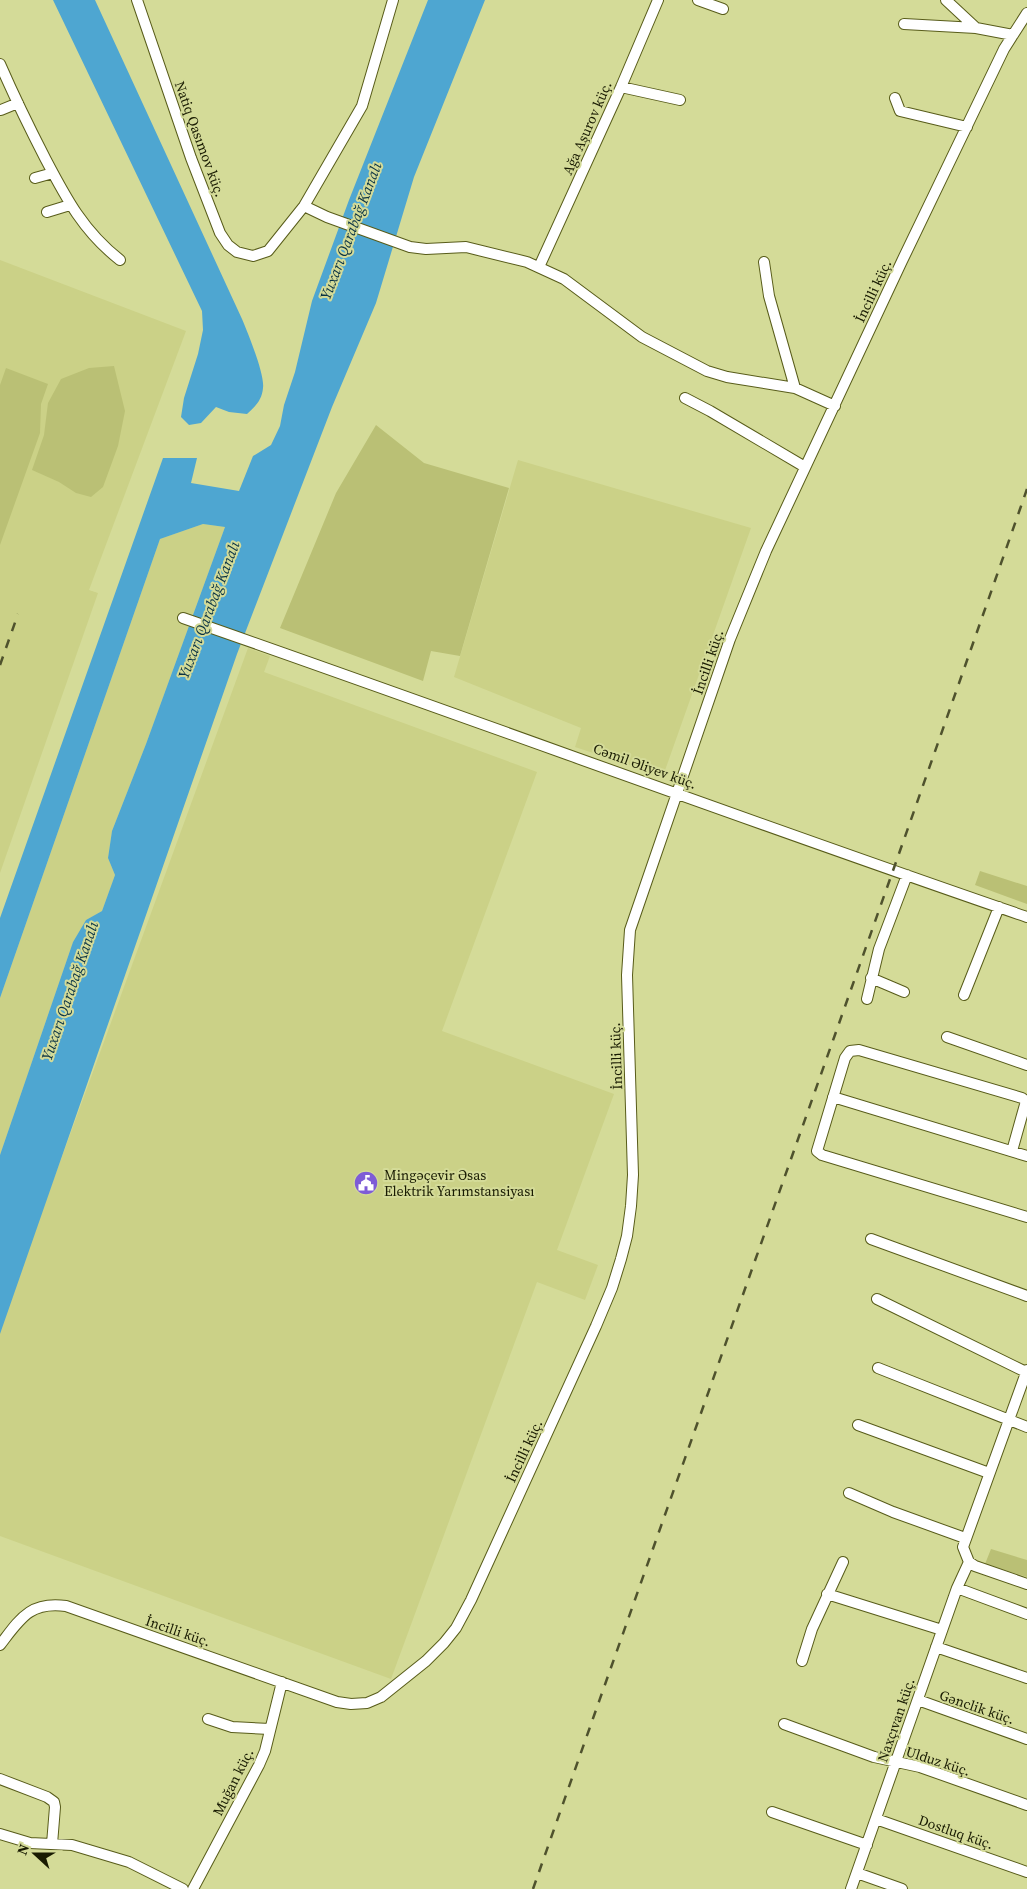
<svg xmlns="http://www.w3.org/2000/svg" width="1027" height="1889" viewBox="0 0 1027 1889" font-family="'Source Serif 4',serif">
<rect width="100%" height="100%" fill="#d4db98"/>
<!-- built -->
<path fill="#cbd187" d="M0,260l186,71 -97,259 9,3 -98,280z
M518,460l233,68 -88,248 -88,-29 6,-19 -127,-51z
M203,524l22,3 -79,217 -34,87 -4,27 7,17 -13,36 -16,9 -13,22 -73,213v-157l160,-459z
M248,648l22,8 -6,16 273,100 -95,259 172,63 -57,156 41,15 -13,35 -48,-18 -146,397 -391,-143v-210z"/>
<!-- green -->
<path fill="#bac075" d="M114,366l11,45 -7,35 -15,41 -12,10 -15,-4 -17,-11 -27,-12 12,-35 4,-32 13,-24 28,-11z
M6,368l42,16 -7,20 -1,29 -40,112v-160z
M376,425l48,38 85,25 -49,168 -29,-5 -8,30 -143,-53 56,-135z
M980,871l47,15v18l-52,-19z
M991,1549l36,11v17l-42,-13z"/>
<!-- water -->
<path fill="#4ea6d1" d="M53,0h42l147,319c6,14 23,56 21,69 -1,12 -8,19 -16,26l-18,-2 -13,-5 -15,16 -12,2 -8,-8 3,-19 14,-44 5,-24 -1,-19z
M428,0h57l-71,177 -38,126 -44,104 -95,247 -237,680v-179l73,-213 13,-22 16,-9 13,-36 -7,-17 4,-27 34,-87 79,-217 -22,-3 -43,15 -160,459v-80l163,-460h34l-6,25 48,8 14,-35 18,-11 9,-19 4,-21 11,-33 17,-71 37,-101z"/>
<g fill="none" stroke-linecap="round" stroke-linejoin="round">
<!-- minor casing -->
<g stroke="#585c1a" stroke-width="12">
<path id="minor" d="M137,0l54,158 29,75 8,12 9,7 16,4 15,-5 36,-45 58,-100 31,-106
M698,0l25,9
M946,0l30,28 37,7
M904,24l72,4
M0,64c14,32 29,63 45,94 21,40 38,73 75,102
M621,87l59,13
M895,98l5,13 67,16
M1,110l17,-7
M35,178l18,-5
M304,206l23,11 83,30 16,2 40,-2 61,15 37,17 78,58 65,34 20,6 68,11 40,18
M47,212l23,-7
M764,262l5,34 26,92
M539,267l82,-180 37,-87
M685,398l25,13 95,56
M183,618c282,98 561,202 844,299
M871,978l33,14
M964,995l35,-88
M867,999l12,-50 28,-74
M947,1037l80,28
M833,1097l194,59
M1012,1151l14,-50 -4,-3 -163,-48 -9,1 -5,7 -28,93 5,4 205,62
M871,1239l156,57
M877,1299l149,73
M878,1368l149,59
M1027,1370l-64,177 6,15 6,4 52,18
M858,1425l131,48
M849,1493l44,19 72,26
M957,1588l70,26
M827,1594l115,36
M0,1645c20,-26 30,-44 66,-39l271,96 14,2 16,-1 14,-6 45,-36 18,-18 12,-15 15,-28 125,-274 16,-38 9,-29 6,-23 4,-30 2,-31 -6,-200 3,-45 100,-291 36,-88 136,-290 102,-212 23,-36
M936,1647l91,31
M802,1661l10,-32 31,-67
M918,1700l109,39
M208,1719l24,8 38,2
M784,1724l90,33 46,10 107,38
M0,1779l47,18 7,5 1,5 -3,37
M772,1812l95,33
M876,1819l151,53
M0,1834l30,9 42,2 57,17 54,27
M857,1873l45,16
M193,1889l66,-124 6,-14 17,-69
M851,1889l106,-301 12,-26"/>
</g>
<!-- minor -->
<use href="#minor" stroke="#fff" stroke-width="10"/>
<!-- rail -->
<path stroke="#4f522d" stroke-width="2.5" stroke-dasharray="9 9" stroke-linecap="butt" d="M0,665l18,-51
M533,1889c164,-467 331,-933 494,-1400"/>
</g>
<!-- icons -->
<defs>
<g id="civic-disc" transform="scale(1.25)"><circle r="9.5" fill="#7e5cd6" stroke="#d4db98"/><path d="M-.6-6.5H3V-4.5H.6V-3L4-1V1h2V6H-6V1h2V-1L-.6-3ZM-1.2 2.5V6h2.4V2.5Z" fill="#fff"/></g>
</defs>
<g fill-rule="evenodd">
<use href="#civic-disc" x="366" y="1183"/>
</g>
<g text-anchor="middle" stroke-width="4" stroke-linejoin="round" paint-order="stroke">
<!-- street labels -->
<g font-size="14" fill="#191b02" stroke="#d4db98">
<text transform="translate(587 128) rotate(-66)" y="5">Ağa Aşurov küç.</text>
<text transform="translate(200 139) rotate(70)" y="5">Natiq Qasımov küç.</text>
<text transform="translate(873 291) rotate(-65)" y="5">İncilli küç.</text>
<text transform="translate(708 662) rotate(-71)" y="5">İncilli küç.</text>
<text transform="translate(645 766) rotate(20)" y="5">Cəmil Əliyev küç.</text>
<text transform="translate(616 1056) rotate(-92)" y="5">İncilli küç.</text>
<text transform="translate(524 1451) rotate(-65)" y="5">İncilli küç.</text>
<text transform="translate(178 1631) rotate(19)" y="5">İncilli küç.</text>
<text transform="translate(977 1707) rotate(19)" y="5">Gənclik küç.</text>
<text transform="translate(896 1720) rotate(-71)" y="5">Naxçıvan küç.</text>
<text transform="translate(938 1761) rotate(18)" y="5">Ulduz küç.</text>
<text transform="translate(233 1782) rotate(-63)" y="5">Muğan küç.</text>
<text transform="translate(956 1832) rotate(19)" y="5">Dostluq küç.</text>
</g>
<!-- poi labels -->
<g font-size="14" fill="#191b02" stroke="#d4db98" text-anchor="start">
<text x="384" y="1180">Mingəçevir Əsas<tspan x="384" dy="16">Elektrik Yarımstansiyası</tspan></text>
</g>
<!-- water labels -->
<g font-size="15" font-style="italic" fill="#093244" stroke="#d4db98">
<text transform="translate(351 231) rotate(-69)" y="5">Yuxarı Qarabağ Kanalı</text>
<text transform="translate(209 610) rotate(-69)" y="5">Yuxarı Qarabağ Kanalı</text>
<text transform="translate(70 991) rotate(-71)" y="5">Yuxarı Qarabağ Kanalı</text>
</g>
</g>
<!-- north arrow -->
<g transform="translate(35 1854) rotate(291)" stroke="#d4db98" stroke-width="4" paint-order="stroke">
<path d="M0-4L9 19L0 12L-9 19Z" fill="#191b02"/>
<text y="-8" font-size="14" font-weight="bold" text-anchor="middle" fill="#191b02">N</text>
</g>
</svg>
